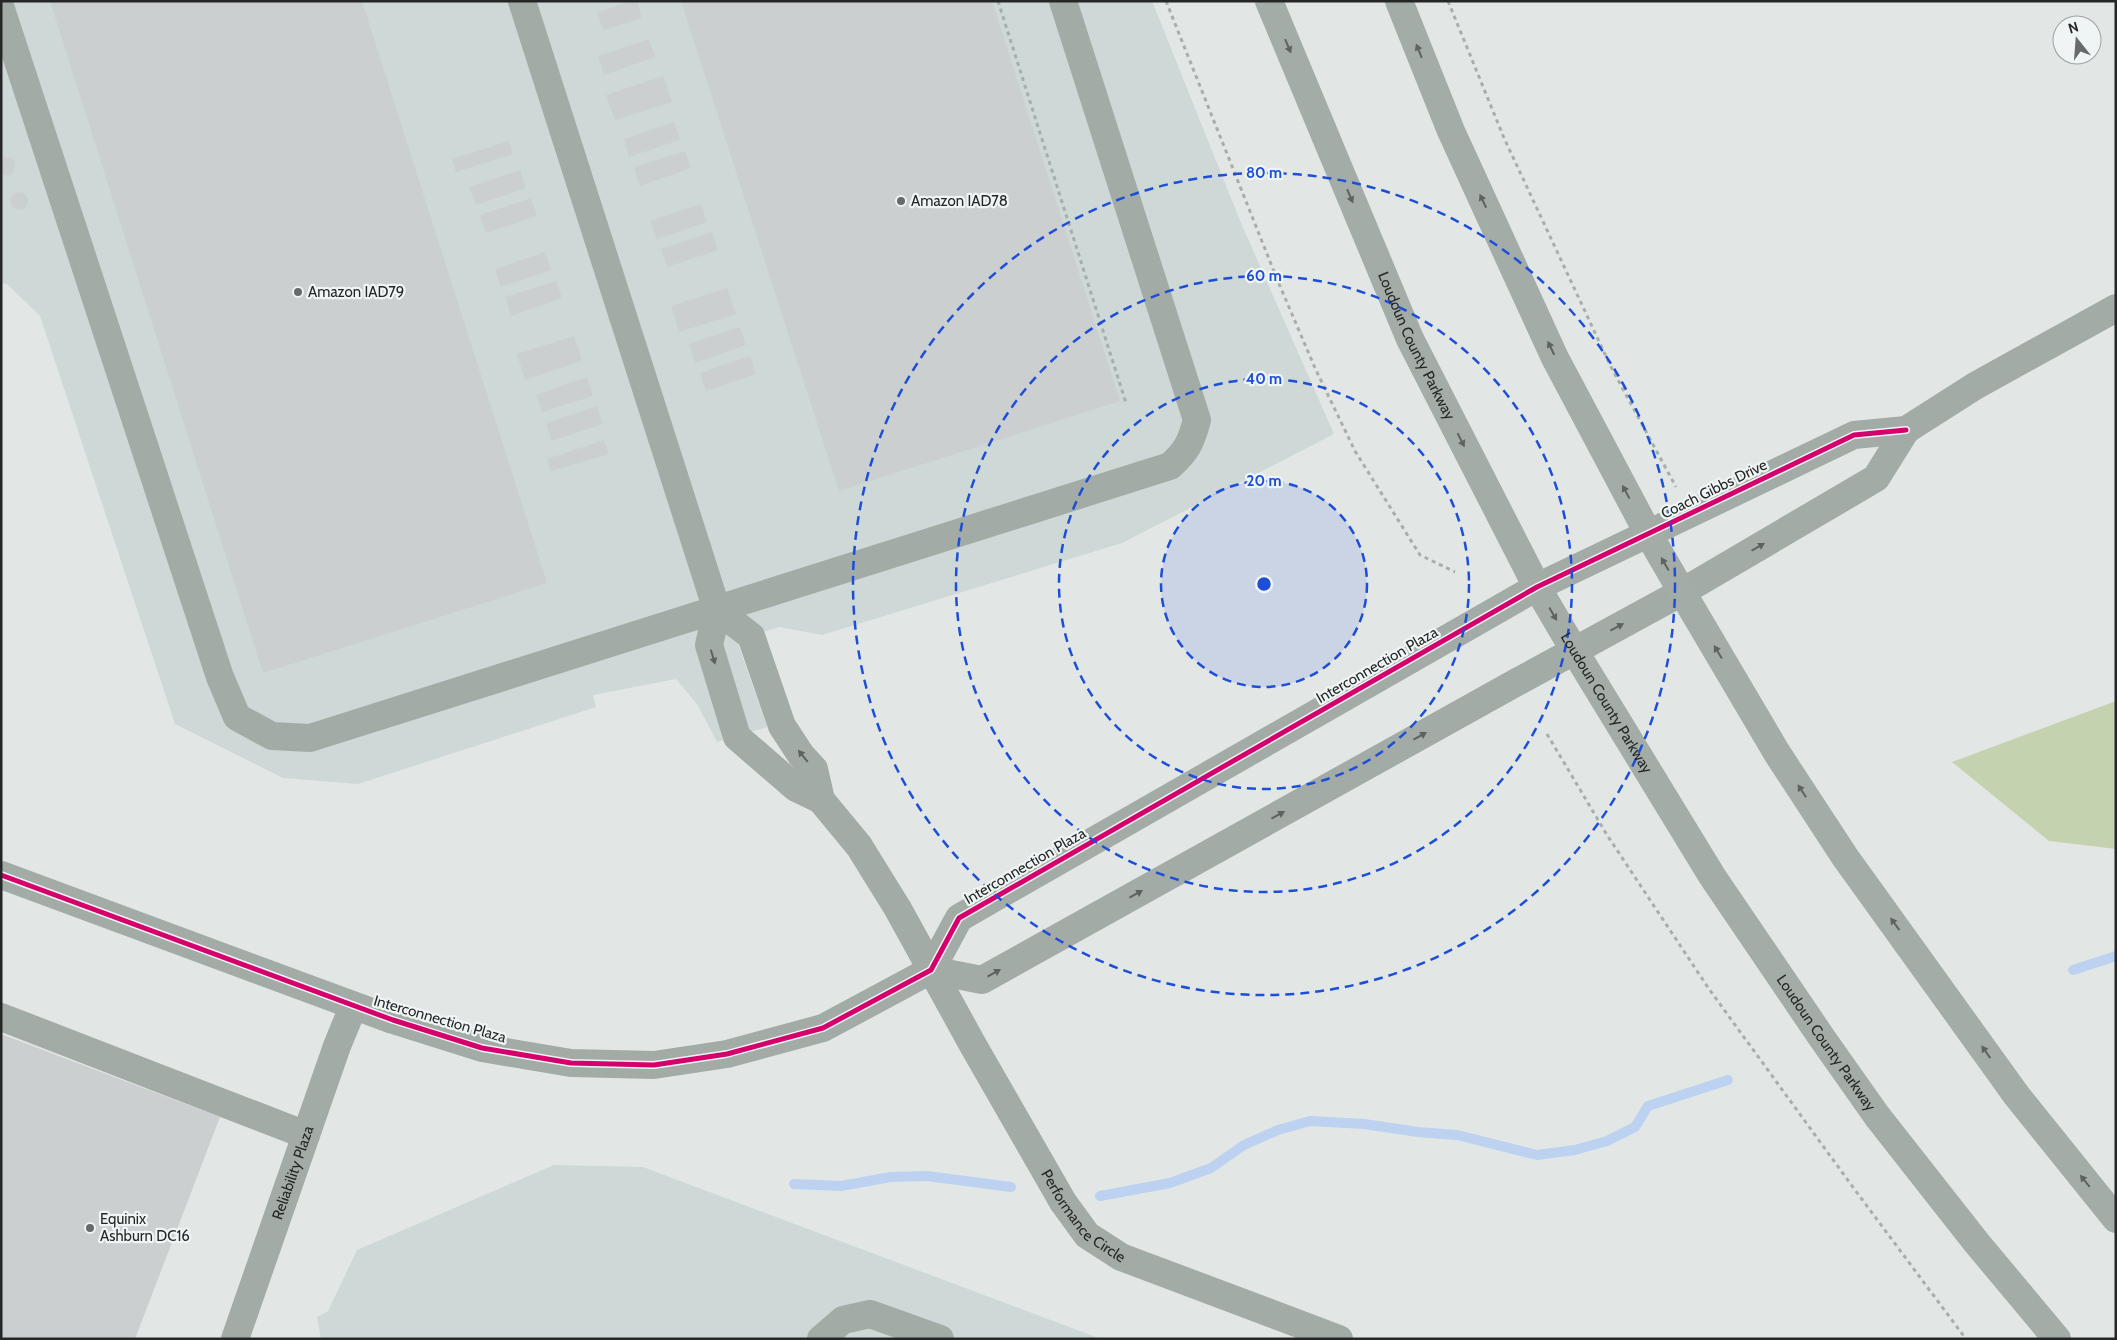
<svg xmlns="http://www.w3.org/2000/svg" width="2117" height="1340" viewBox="0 0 2117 1340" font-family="Cabin,sans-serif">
<rect width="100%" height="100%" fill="#e2e7e6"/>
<!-- built -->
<path fill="#cdd8d7" d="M1,1h1151l89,222 93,211 -212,109 -300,92 -43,-8 -42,14 30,86 -50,15 -20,-38 -21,-25 -83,16 3,12 -238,77 -75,-6 -108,-54 -135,-408 -33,-32 -6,-1z
M554,1165l89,2 458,172h-780l-4,-22 11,-6 29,-61z"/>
<!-- forest -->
<path fill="#c5d2af" d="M2116,701v148l-67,-8 -97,-79z"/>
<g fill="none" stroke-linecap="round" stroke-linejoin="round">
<!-- stream -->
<path stroke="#bcd2f0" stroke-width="10" d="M2073,970l43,-14
M794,1184l47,2 50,-9 36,-1 84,11
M1100,1196l70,-13 41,-15 33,-23 34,-15 32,-9 54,3 54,8 39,3 80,20 38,-5 32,-9 28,-14 13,-21 80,-26"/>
</g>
<!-- building -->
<path fill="#cccfcf" d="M50,1h312l185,582 -284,90z
M632,1h5l5,17 -39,12 -6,-18z
M681,1h311l128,400 -281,90z
M649,39l6,18 -51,18 -6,-19z
M663,76l9,26 -57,18 -9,-25z
M674,122l6,18 -51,17 -5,-18z
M509,141l4,13 -57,18 -4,-13z
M685,151l6,17 -51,18 -6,-19z
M5,157l6,1 4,5 -1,9 -6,4 -7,-2v-15z
M520,170l6,18 -50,17 -7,-18z
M10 201a9 9 0 1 1 18 0a9 9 0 1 1-18 0Z
M531,198l6,18 -51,17 -6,-18z
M701,204l6,18 -50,17 -7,-18z
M712,232l6,18 -51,17 -6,-18z
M545,252l6,18 -50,17 -6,-18z
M556,281l6,17 -51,18 -6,-19z
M727,288l9,26 -57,18 -8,-26z
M740,327l6,18 -51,18 -6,-19z
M574,336l8,25 -57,19 -8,-26z
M750,356l6,18 -50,17 -6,-18z
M587,377l6,19 -51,16 -6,-17z
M597,406l6,18 -51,17 -6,-18z
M604,440l5,14 -58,17 -4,-12z
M1,1034l219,83 -85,222h-134z"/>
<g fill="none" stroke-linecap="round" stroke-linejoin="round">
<!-- path -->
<path stroke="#a8aeaa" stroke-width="3" stroke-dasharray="4 4" stroke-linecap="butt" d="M998,1l128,402
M1166,1l111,278 38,89 40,83 65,104 35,17
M1448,1l56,137 107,229 65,120
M1547,734l60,101 102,154 146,201 111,149"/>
<!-- minor -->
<g stroke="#a2aba5" stroke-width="28">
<path d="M522,1l195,609 -8,35 28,92 59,51 25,12"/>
<path d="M1,9l219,668 17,40 35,19 38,2 860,-272c17,-15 21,-24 27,-46l-134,-419"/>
<path id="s1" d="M717,610l34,26 31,90 19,29 13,14 7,31 38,46 39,63 76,138 89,155 24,33 34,22 218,82"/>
<path d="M1,875l392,145 89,28 89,15 83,2 73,-11 96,-26 108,-58 28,-52 578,-331 317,-152 52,-5"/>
<path d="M931,970l51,10 535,-298 165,-90 194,-114 30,-48 69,-44 141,-78"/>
<path d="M1,1017l305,118"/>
<path id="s2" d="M235,1339l102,-293 16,-39"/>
<path d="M821,1339l22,-19 27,-6 70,25"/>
</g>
<!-- major -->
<g stroke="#a3aca7" stroke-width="28">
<path id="s3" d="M1269,1l141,338 127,248 37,63 138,226 110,162 55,78 99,126 81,97"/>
<path d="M1399,1l52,130 104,227 94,177 33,57 95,161 68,104 172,239 99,123"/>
</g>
<!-- cycleway casing -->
<g stroke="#eef5f4" stroke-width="8">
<path id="cycleway" d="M1,875l392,145 89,28 89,15 83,2 73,-11 96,-26 108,-58 28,-52 578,-331 317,-152 52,-5"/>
</g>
<!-- cycleway -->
<use href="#cycleway" stroke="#d6006c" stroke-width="5"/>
</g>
<!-- one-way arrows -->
<defs><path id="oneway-solid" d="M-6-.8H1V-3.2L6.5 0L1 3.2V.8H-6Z" transform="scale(1.25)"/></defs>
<g fill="#5d6360">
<use href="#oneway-solid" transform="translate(1288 46) rotate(67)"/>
<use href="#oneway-solid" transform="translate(1419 51) rotate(-112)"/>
<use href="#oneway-solid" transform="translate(1350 196) rotate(67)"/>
<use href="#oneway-solid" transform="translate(1483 201) rotate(-115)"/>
<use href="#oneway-solid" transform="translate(1551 348) rotate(-115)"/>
<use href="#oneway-solid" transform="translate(1461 440) rotate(63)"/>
<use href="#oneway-solid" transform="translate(1626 492) rotate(-118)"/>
<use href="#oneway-solid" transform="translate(1665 564) rotate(-120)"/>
<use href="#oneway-solid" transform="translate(1553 614) rotate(60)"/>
<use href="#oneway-solid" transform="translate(1718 652) rotate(-121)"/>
<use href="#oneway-solid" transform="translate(1802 791) rotate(-123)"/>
<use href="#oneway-solid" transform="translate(1895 924) rotate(-126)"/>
<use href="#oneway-solid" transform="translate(1986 1052) rotate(-125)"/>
<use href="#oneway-solid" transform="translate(2085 1181) rotate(-129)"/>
</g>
<g fill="#5d625f">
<use href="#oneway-solid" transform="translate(1758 547) rotate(-30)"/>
<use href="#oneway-solid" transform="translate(1617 627) rotate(-28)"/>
<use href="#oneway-solid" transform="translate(713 657) rotate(73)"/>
<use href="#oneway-solid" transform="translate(1420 736) rotate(-29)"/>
<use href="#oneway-solid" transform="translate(803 756) rotate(-129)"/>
<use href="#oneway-solid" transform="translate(1278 815) rotate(-29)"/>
<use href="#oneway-solid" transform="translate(1136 894) rotate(-29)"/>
<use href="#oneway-solid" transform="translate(994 973) rotate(-29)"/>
</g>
<!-- distance rings -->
<circle cx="1264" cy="584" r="103" fill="#1d4ed8" fill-opacity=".12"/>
<g fill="none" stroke="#1d4ed8" stroke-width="2.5" stroke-dasharray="9 6">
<circle cx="1264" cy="584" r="103"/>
<circle cx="1264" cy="584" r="205"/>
<circle cx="1264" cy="584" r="308"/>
<circle cx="1264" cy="584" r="411"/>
</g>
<!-- markers -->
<g fill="#666a69" stroke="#eef5f4" stroke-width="2">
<circle cx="901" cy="201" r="5"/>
<circle cx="298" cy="292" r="5"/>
<circle cx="90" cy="1228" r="5"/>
</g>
<g text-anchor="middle" stroke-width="4.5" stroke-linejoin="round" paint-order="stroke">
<!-- poi labels -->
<g font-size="15" fill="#242726" stroke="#eef5f4" text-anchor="start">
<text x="911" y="206">Amazon IAD78</text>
<text x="308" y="297">Amazon IAD79</text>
<text x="100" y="1224">Equinix<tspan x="100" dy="17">Ashburn DC16</tspan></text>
</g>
<!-- street labels -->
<g font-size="15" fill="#242726" stroke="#eef5f4">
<text dy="5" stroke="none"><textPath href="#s3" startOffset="375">Loudoun County Parkway</textPath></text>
<text transform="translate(1714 489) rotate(-26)" y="5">Coach Gibbs Drive</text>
<text transform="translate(1377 665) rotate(-30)" y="5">Interconnection Plaza</text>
<text dy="5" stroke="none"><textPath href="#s3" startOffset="780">Loudoun County Parkway</textPath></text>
<text transform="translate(1025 866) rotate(-30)" y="5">Interconnection Plaza</text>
<text transform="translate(440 1019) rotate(16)" y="5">Interconnection Plaza</text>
<text dy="5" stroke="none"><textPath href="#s3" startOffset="1185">Loudoun County Parkway</textPath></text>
<text dy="5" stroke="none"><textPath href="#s2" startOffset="176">Reliability Plaza</textPath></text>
<text dy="5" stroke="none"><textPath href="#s1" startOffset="718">Performance Circle</textPath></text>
</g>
</g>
<circle cx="1264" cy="584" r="8" fill="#1d4ed8" stroke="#eef5f4" stroke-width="2.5"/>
<g font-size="15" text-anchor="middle" font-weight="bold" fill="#1d4ed8" stroke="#eef5f4" stroke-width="4.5" stroke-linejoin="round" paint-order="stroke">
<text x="1264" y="178">80 m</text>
<text x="1264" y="281">60 m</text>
<text x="1264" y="384">40 m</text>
<text x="1264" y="486">20 m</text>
</g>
<!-- border -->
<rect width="2117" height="1340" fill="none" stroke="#242726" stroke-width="5"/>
<!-- north arrow -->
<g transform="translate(2077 40) rotate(343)"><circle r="24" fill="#eef5f4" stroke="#9da3a2"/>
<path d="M0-4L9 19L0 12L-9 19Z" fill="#666a69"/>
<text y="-8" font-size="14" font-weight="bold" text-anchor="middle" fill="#242726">N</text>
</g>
</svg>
